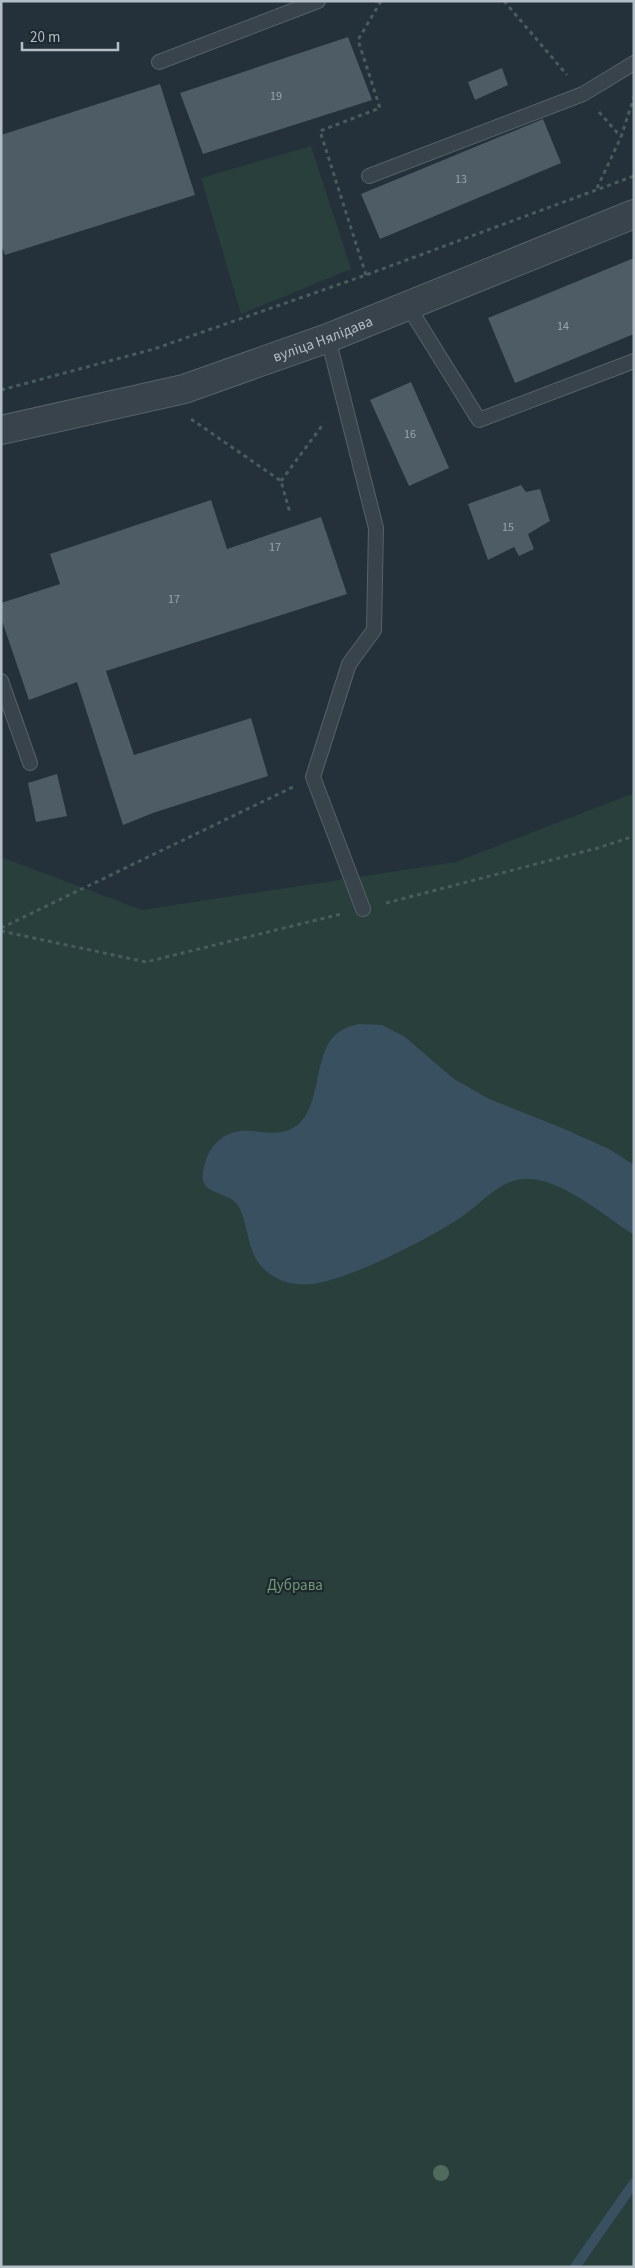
<svg xmlns="http://www.w3.org/2000/svg" width="635" height="2268" viewBox="0 0 635 2268" font-family="'Source Sans 3',sans-serif">
<rect width="100%" height="100%" fill="#24313a"/>
<!-- green -->
<path fill="#293f3c" d="M311,146l40,123 -110,45 -40,-136z
M634,793v1474h-633v-1410l141,53 314,-48z"/>
<!-- water -->
<path fill="#395060" d="M359,1024l23,1 23,12 49,42 35,20 73,29 47,21 25,16v70c-30,-19 -75,-59 -111,-56 -25,2 -44,27 -63,39 -34,22 -109,61 -148,66 -25,3 -51,-8 -60,-34 -5,-13 -6,-29 -12,-41 -9,-21 -45,-10 -36,-42 2,-9 6,-18 12,-24 25,-25 51,-2 75,-14 36,-17 17,-83 53,-100 5,-3 11,-4 15,-5z"/>
<g fill="none" stroke-linecap="round" stroke-linejoin="round">
<!-- stream -->
<path stroke="#395060" stroke-width="10" d="M575,2267l59,-84"/>
</g>
<!-- building -->
<path fill="#4d5c65" d="M348,37l24,63 -169,54 -23,-61z
M502,68l6,17 -33,15 -7,-18z
M160,84l35,111 -190,60 -4,-11v-109z
M543,119l18,44 -181,76 -19,-45z
M634,258v76l-119,49 -27,-65z
M411,382l38,86 -40,18 -39,-86z
M521,485l5,7 14,-3 10,32 -22,13 6,15 -15,7 -5,-9 -26,13 -20,-56z
M211,500l16,49 94,-32 26,77 -241,77 28,84 117,-37 17,58 -115,37 -30,12 -46,-143 -48,18 -28,-82v-15l59,-19 -10,-30z
M57,774l10,42 -31,6 -8,-39z"/>
<g fill="none" stroke-linecap="round" stroke-linejoin="round">
<!-- service casing -->
<g stroke="#566168" stroke-width="16">
<path id="service" d="M159,62l159,-61
M369,176l214,-82 51,-31
M408,306l71,114 155,-59
M328,338l48,190 -2,102 -25,34 -36,113 50,132
M1,681l29,82"/>
</g>
<!-- tertiary casing -->
<g stroke="#566168" stroke-width="30">
<g id="tertiary">
<path id="s1" d="M1,430l183,-41 144,-51 306,-124"/>
</g>
</g>
<!-- path -->
<path stroke="#485c5b" stroke-width="3" stroke-dasharray="4 4" stroke-linecap="butt" d="M504,1l63,74
M599,112l22,25
M597,188l24,-51 13,-40
M366,275l-46,-144 60,-23 -22,-68 23,-39
M1,390l153,-41 212,-74 268,-99
M191,419l90,62 9,32
M281,481l43,-58
M386,903l212,-55 36,-12
M1,928l292,-141
M1,931l145,31 195,-48"/>
<!-- service -->
<use href="#service" stroke="#38434b" stroke-width="14"/>
<!-- tertiary -->
<use href="#tertiary" stroke="#38434b" stroke-width="28"/>
</g>
<!-- trees -->
<circle fill="#4f6b5b" cx="441" cy="2173" r="8"/>
<g text-anchor="middle" stroke-width="4.5" stroke-linejoin="round" paint-order="stroke">
<!-- number labels -->
<g font-size="12" fill="#9aa6ae">
<text x="276" y="100">19</text>
<text x="461" y="183">13</text>
<text x="563" y="330">14</text>
<text x="410" y="438">16</text>
<text x="508" y="531">15</text>
<text x="275" y="551">17</text>
<text x="174" y="603">17</text>
</g>
<!-- street labels -->
<g font-size="15" fill="#b3bec6" stroke="#1d282f">
<text dy="5" stroke="none"><textPath href="#s1" startOffset="335">вуліца Нялідава</textPath></text>
</g>
<!-- park labels -->
<g font-size="15" fill="#739a76" stroke="#1d282f">
<text x="295" y="1590">Дубрава</text>
</g>
</g>
<!-- border -->
<rect width="635" height="2268" fill="none" stroke="#b3bec6" stroke-width="5"/>
<!-- scale -->
<path d="M22 42v8h96v-8" fill="none" stroke="#b3bec6" stroke-width="2.5"/>
<text x="30" y="42" font-size="15" fill="#b3bec6" stroke="#1d282f" stroke-width="4" paint-order="stroke">20 m</text>
</svg>
